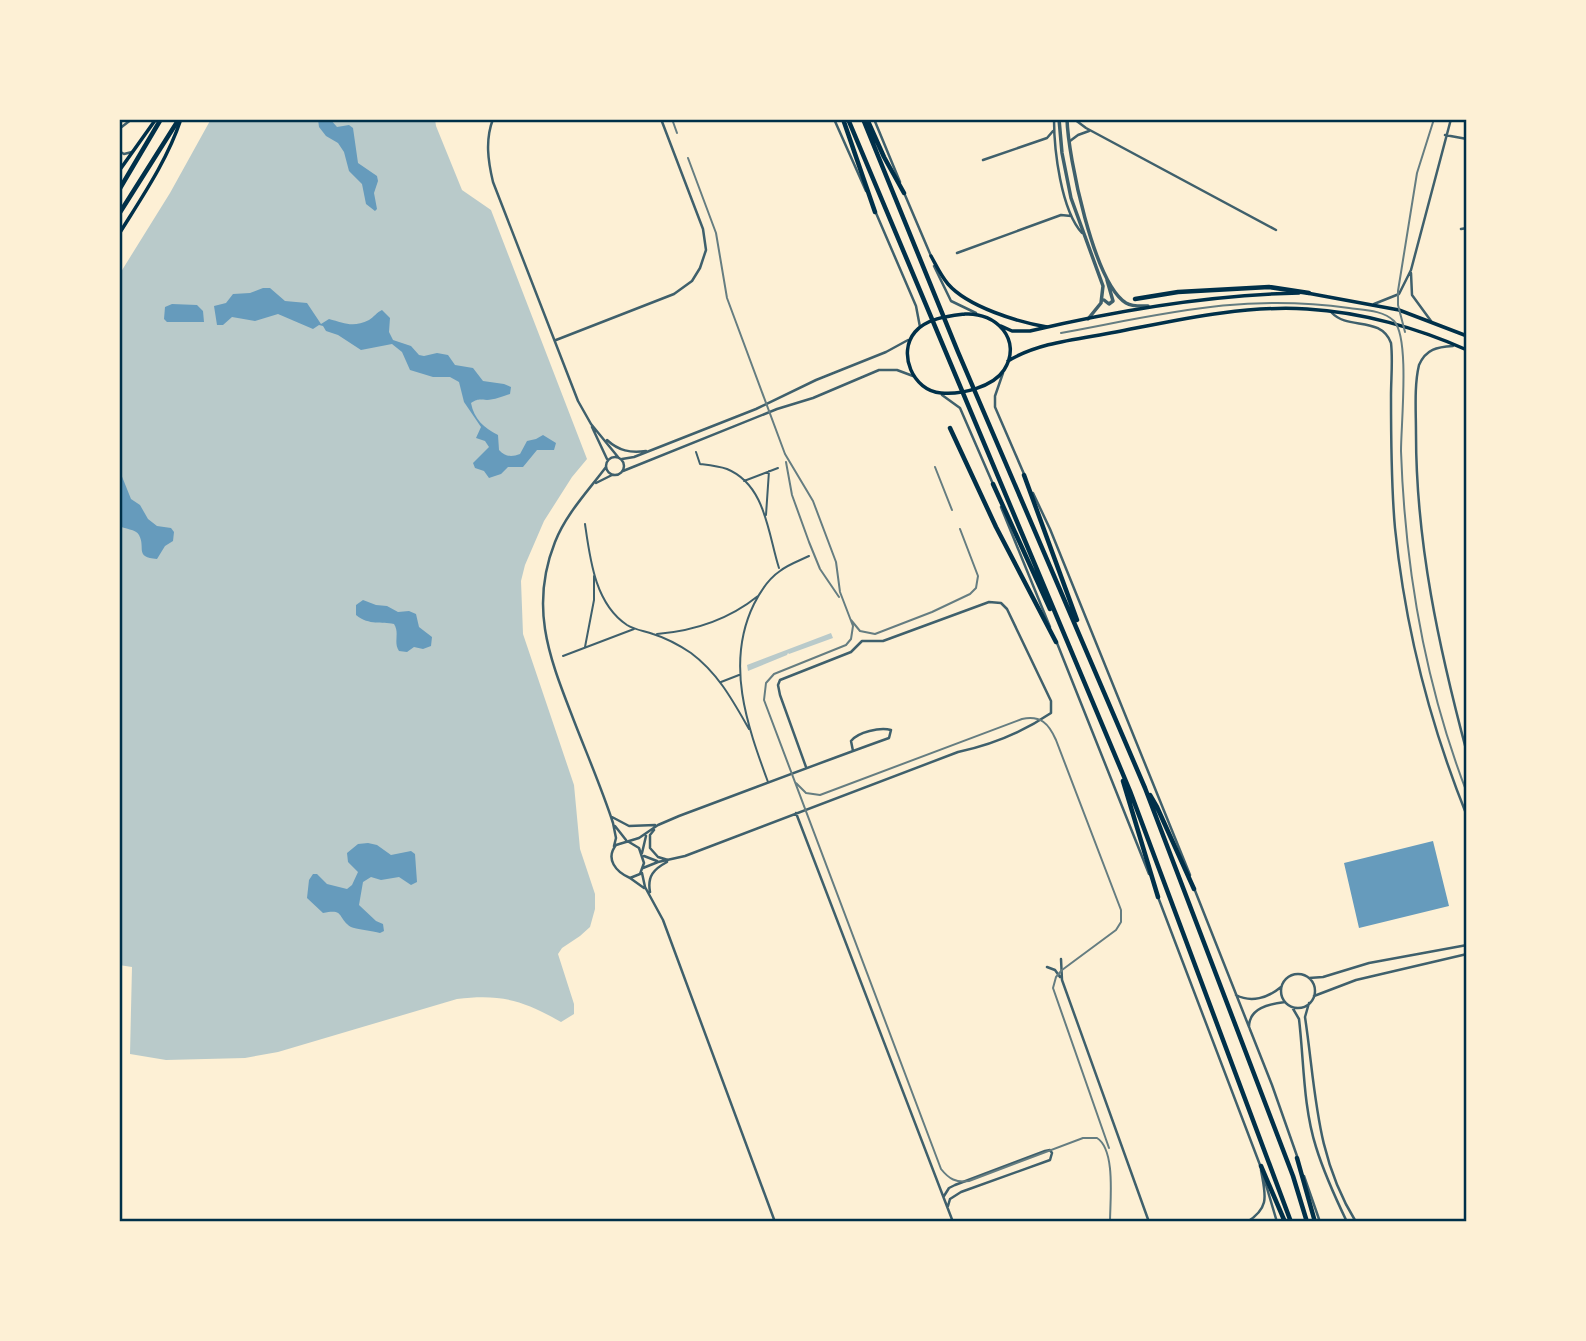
<svg xmlns="http://www.w3.org/2000/svg" width="1586" height="1341" viewBox="0 0 1586 1341" font-family="Ubuntu,sans-serif">
<rect width="100%" height="100%" fill="#fdf0d5"/>
<!-- green -->
<path fill="#b9caca" d="M211,119h224l1,7 26,64 29,20 96,249 -15,18 -28,44 -19,44 -4,16 2,53 51,151 6,64 15,45v15l-5,18 -10,9 -18,12 -4,6 16,50v10l-13,8c-38,-22 -60,-28 -104,-23l-179,53 -33,6 -79,2 -36,-6 2,-87 -13,-2v-690l51,-82z
M831,633l2,5 -44,16 -1,-1 -1,2 -39,16 -1,-6z"/>
<!-- water -->
<path fill="#669bbc" d="M330,119l7,8 12,-2 4,3 5,35 19,13 1,5 -4,12 3,16 -2,2 -9,-7 -4,-20 -13,-13 -5,-19 -6,-9 -12,-7 -7,-9 -1,-8z
M263,288h7l15,13 22,2 14,21 8,-5c15,4 24,9 40,1 5,-3 8,-8 13,-10l8,8 -1,14 4,8 18,6 8,9 5,1 13,-3 11,2 7,10 18,3 10,13 21,3 7,3 -1,7c-6,2 -17,6 -23,6 -7,0 -8,-2 -16,3 3,16 13,25 27,32l1,15c6,7 13,7 21,4l7,-13 9,-2 7,-4 13,8 -2,7h-17l-14,17h-15l-7,7 -12,4 -5,-7 -9,-3 -2,-5 16,-16 -4,-6 -9,-3 5,-11 -17,-25 -5,-20 -9,-5h-17l-23,-7 -8,-18 -10,-8 -31,6 -23,-15 -12,-4 -3,-5 -4,-1 -6,4 -35,-15 -23,7 -23,-4 -9,8h-6l-3,-19 12,-3 7,-9 17,-1z
M172,304l25,1 6,6 1,11h-37l-3,-3 1,-12z
M119,469l12,30 9,6 8,14 9,7 14,2 3,4 -1,9 -8,5 -8,13c-23,-2 -11,-11 -18,-24 -3,-6 -15,-6 -20,-9z
M363,600l13,5 11,1 11,6 11,-1 7,3 3,13 13,10 -1,9 -8,3 -9,-2 -7,5 -8,-1c-6,-9 1,-18 -5,-27 -13,-3 -24,2 -38,-9v-10z
M1433,841l16,65 -90,22 -15,-65z
M368,843l9,2 14,10 20,-4 4,3 2,28 -6,3 -12,-8 -18,3 -10,-3 -8,5 -4,23 17,16 7,3 1,7 -4,2c-7,-2 -25,-4 -29,-6 -14,-9 -6,-19 -28,-14l-16,-15 2,-18 4,-6h4l10,10 20,5 5,-4 6,-13 -10,-10 -1,-9 11,-9z"/>
<g fill="none" stroke-linecap="round" stroke-linejoin="round">
<!-- pedestrian -->
<path stroke="#3f606c" stroke-width="2" d="M696,452l4,12c8,1 18,2 27,5 39,16 41,65 52,99
M744,481l34,-13
M766,515l3,-44
M585,524c5,35 10,80 42,101 8,5 18,6 26,9 13,4 26,11 38,19 27,20 42,48 58,76
M657,634c37,-3 71,-14 101,-38
M585,647l9,-47v-24
M563,656l71,-27
M721,682l18,-7
M768,782c-21,-57 -43,-119 -14,-178 6,-12 14,-25 26,-33 9,-7 19,-10 29,-15"/>
<!-- minor -->
<path stroke="#3f606c" stroke-width="2.5" d="M493,119c-8,21 -5,42 0,63l85,219 13,23 27,33
M834,119l32,72
M874,119l26,63
M1054,119c0,31 7,91 28,114
M1074,119l12,9 190,102
M119,129l13,-10
M1445,135l22,4
M1070,141l8,-6 11,-4
M119,151l5,3 8,-2
M983,160l64,-22 6,-7
M905,195l26,61
M876,213l40,93 4,21
M1461,229l6,-1
M957,253l104,-38 10,1
M934,266l17,35 25,12
M1411,273l1,22 19,26
M1374,304l25,-10 12,-24 40,-151
M1332,313c16,17 49,3 59,30 2,17 0,35 0,53 0,44 0,88 4,132 10,99 35,196 72,288
M556,340l118,-46 18,-13 8,-13 6,-18 -3,-21 -42,-110
M1453,346c-16,1 -27,3 -34,19 -5,21 -3,46 -3,69 0,109 23,214 51,319
M1003,373l-8,23v11l29,67
M942,395l18,13 33,76
M592,427l15,32
M607,440c12,11 23,13 39,11
M606 466a9 9 0 1 1 18 0a9 9 0 1 1-18 0Z
M622,459l12,-2 122,-48 60,-29 70,-28 22,-12
M606,467c-18,24 -40,47 -51,75 -25,63 -7,112 16,171 14,37 30,73 42,110l3,15 -2,8
M623,471l154,-62 36,-11 66,-28h18l16,6
M596,483l16,-8
M1033,493l17,36 140,346
M1001,507l49,120
M1057,643l92,231
M796,813l157,409
M612,817l17,9 26,-1
M615,826l11,14
M654,830l-4,5v13l8,9 10,3
M629,842l10,6 5,15 -4,11 -10,4c-14,-6 -25,-19 -14,-33l23,-7 19,-13 21,-9c70,-26 140,-53 210,-78l2,-8c-11,-3 -33,2 -40,11l2,10
M642,853l4,-17
M644,856l13,5
M643,868l15,-6 27,-6 273,-104c33,-7 65,-20 93,-39v-12l-44,-92 -6,-6 -12,-1 -106,39h-21l-11,11 -71,28 -2,5 2,10 26,72
M642,873l3,14 18,33 112,302
M630,878l14,10
M1194,888l78,197 25,71
M650,892c-3,-16 4,-23 17,-30
M1158,897l102,268
M1061,959l1,21 87,242
M1047,967l8,3 5,7
M1281 991a17 17 0 1 1 34 0a17 17 0 1 1-34 0Z
M1309,978l14,-1 46,-14 98,-18
M1236,995c15,8 32,3 45,-8
M1314,996l42,-16 111,-26
M1309,1003l-4,14c11,73 10,139 51,205
M1292,1007l7,12c5,42 4,87 17,128 8,26 19,50 31,75
M1249,1027c0,-19 20,-23 36,-25
M1304,1176l16,46
M1264,1178l13,44
M944,1196l5,-8 6,-3 90,-34 5,-1 2,3 -2,7 -89,32 -11,7 -2,7
M1247,1222c24,-15 18,-28 14,-52"/>
<!-- tertiary -->
<path stroke="#3f606c" stroke-width="3.5" d="M1059,119l3,34 9,45 32,88 -2,17 -13,16
M1067,119c1,38 27,164 59,184 7,4 15,3 22,3
M1104,300l5,4 4,-3 -6,-21"/>
<!-- secondary -->
<path stroke="#003049" stroke-width="3.5" d="M119,171l37,-52
M119,234c23,-37 48,-73 62,-115
M931,256c5,9 10,20 17,28 20,23 70,38 99,43
M1307,293l92,17 68,26
M965,314c31,-2 58,26 39,56 -11,17 -43,25 -63,23 -28,-2 -44,-40 -26,-61 12,-14 34,-16 50,-18z
M1001,326l11,5h18c89,-21 178,-36 269,-38
M1008,361c31,-19 72,-22 108,-29 62,-12 127,-27 191,-23 54,3 111,19 160,41"/>
<!-- primary -->
<path stroke="#003049" stroke-width="4.5" d="M843,119l32,93
M848,119l282,672 161,431
M863,119l95,233 187,436 148,388 14,46
M867,119l17,38 20,36
M1135,299l43,-7 91,-5 40,6
M950,428l46,99 60,115
M1024,475l53,145
M993,484l57,125
M1123,781l35,116
M1150,795l7,12 37,82
M1297,1158l18,64
M1261,1166l24,56"/>
<!-- trunk -->
<path stroke="#003049" stroke-width="4.5" d="M119,190l42,-71
M119,214l60,-95"/>
<!-- tram -->
<path stroke="#657d81" stroke-width="2" d="M672,119l5,14
M688,158l28,75 11,65 58,156 28,47 23,61 4,30 13,34 -2,13 -5,6 -72,29 -8,9 -2,17 177,469c8,10 15,14 28,12l114,-43h14c19,12 13,63 13,84
M1405,332l-7,-27v-14l19,-118 17,-54
M1061,333c103,-19 181,-40 288,-25 14,2 34,2 45,13 16,17 7,103 7,130 4,116 24,233 66,342
M786,462l6,33 17,47 11,27 19,28
M935,467l17,43
M851,620l9,11 15,3 57,-22 38,-18 6,-6 2,-12 -18,-47
M796,783l10,10 14,2 202,-76c19,-4 27,5 34,21l65,170v12l-5,8 -54,40 -6,7 -3,11 56,160"/>
</g>
<!-- border -->
<rect width="1586" height="1341" fill="none" stroke="#fdf0d5" stroke-width="242"/>
<rect x="121" y="121" width="1344" height="1099" fill="none" stroke="#003049" stroke-width="2.5"/>
</svg>
